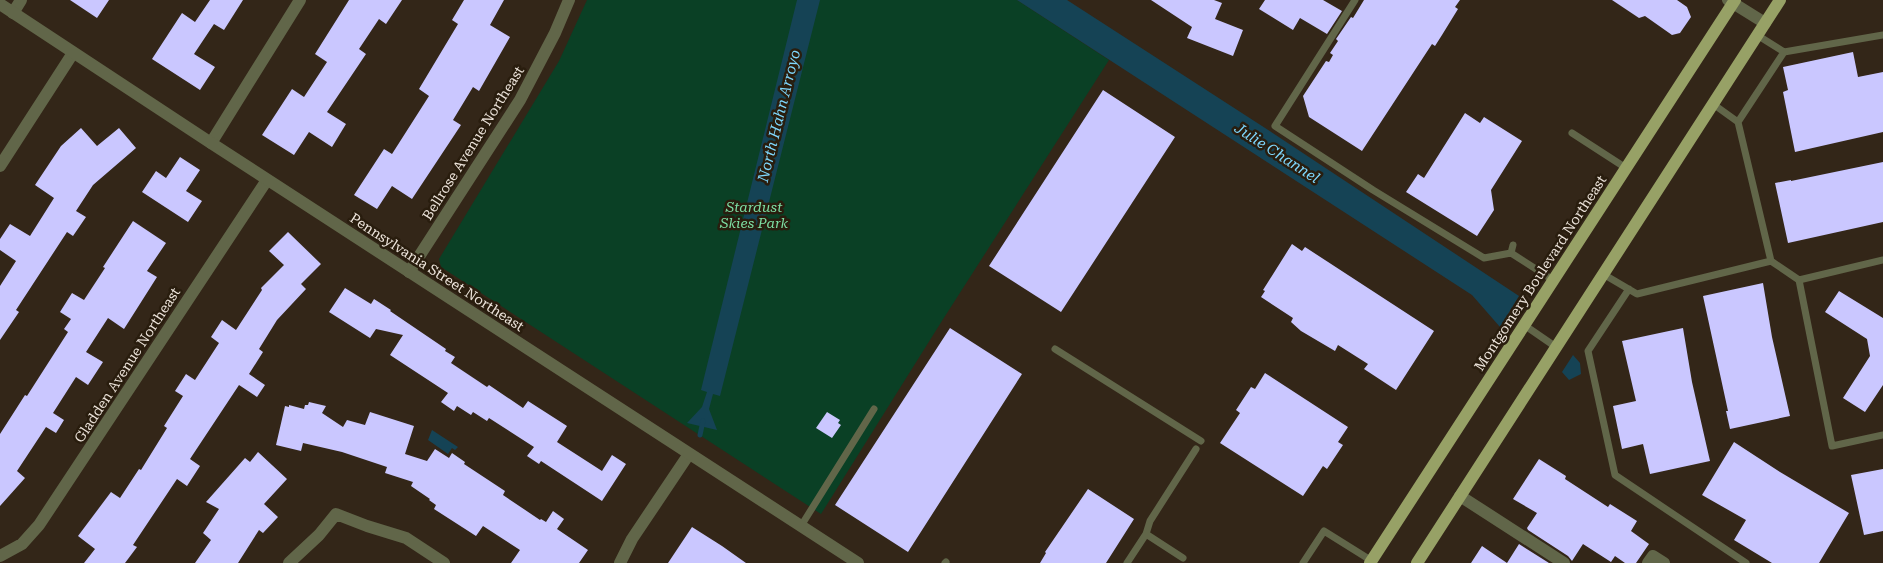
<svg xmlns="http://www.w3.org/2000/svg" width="1883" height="563" viewBox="0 0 1883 563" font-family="'Roboto Serif',serif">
<rect width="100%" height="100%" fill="#332618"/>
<!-- green -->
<path fill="#0a4025" d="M587,0h430l92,60 -169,264 -119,190 -380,-247 -2,-8 120,-198z"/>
<!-- water -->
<path fill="#154355" d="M797,0h23l-100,396 -7,-2 -4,15 8,21 -30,-7 15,-16 5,-15 -6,-2z
M1017,0h50l195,126 257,170 -19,31 -28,-32z
M1573,355l7,8 1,11 -12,6 -7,-8z
M432,430l26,17 -3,3 -3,-2 -4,6 -20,-14z"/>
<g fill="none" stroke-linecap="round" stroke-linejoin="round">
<!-- stream -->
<path stroke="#154355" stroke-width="5" d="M700,435l3,-14"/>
</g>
<!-- building -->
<path fill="#cac7ff" d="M70,0h39l-12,18z
M210,0h33l-19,30 -10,-6 -20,30 21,13 -15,23 -48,-31 30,-46 13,9z
M349,0h53l-16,24 -7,-5 -20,30 7,5 -39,58 19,12 -14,23 -23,-15 -15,23 -32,-20 30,-46 12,8 23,-35 -12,-8z
M464,0h40l-14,25 20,12 -31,54 -6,-4 -20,33 8,5 -49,74 -20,-13 -15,23 -23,-14 30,-46 8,5 37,-58 -10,-7 39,-65 -6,-4z
M1151,0h63l8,3 -7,16 28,11 -10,26 -46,-18 5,-11z
M1265,0h58l19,11 -15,23 -27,-16 -7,12 -34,-21z
M1364,0h96l-5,7 3,2 -16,26 -7,11 -3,-2 -70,107 -53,-34 -6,-21 23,-35 3,1 4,-7 -3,-2 8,-12 -2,-2 15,-22 2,1z
M1612,0h65l10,7 4,10 -11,16 -8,2 -27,-19 -6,2z
M1853,52l5,25 25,-5v60l-88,20 -12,-60 5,-2 -5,-23z
M1103,90l72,47 -114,175 -72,-46z
M1465,113l15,10 4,-6 38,24 -31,49 3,20 -17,26 -71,-44 12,-18 6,4z
M81,128l16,18 22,-18 17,20 -43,37 -17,26 10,6 -13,19 -6,-4 -51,78 3,2 -19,28v-54l16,-25 -16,-11v-11l10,-15 20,12 24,-38 -19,-13 26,-39z
M180,157l20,13 -14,21 16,10 -14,21 -46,-30 14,-21 10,7z
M1883,162v60l-95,21 -13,-60 16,-3v1z
M133,221l33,22 -19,28 10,6 -33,52 -16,-11 -22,34 17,10 -15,23 -12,-8 -23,36 11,7 -8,13 -10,-6 -29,44 8,7 -25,28v-72l25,-39 2,1 41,-64 -4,-3 7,-10 -11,-7 12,-19 12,7 21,-32 -2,-1z
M288,232l33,32 -20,20 5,5 -29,31 -18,29 4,3 -14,22 16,11 -8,12 -18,-12 -49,74 10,7 -13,20 -10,-7 -44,66 4,2 -12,16h-41l11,-14 -17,-13 33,-44 9,6 19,-29 2,1 26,-42 -3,-2 19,-30 -8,-5 11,-17 9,6 24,-37 -8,-6 11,-17 14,10 26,-40 -1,-2 23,-23 -15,-14z
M1292,244l10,7 3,-4 129,84 -38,59 -32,-21 4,-5 -30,-19 -3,6 -34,-20 -10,-9 2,-4 -32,-21 4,-6 -2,-1z
M1763,283l9,54 18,79 -60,13 -4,-18h2l-25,-115z
M345,288l26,16 3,-5 17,11 -1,1 56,38 -1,2 10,6 -4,6 36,24 2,-2 34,23 5,-7 39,25 -10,16 45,29 10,-16 14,9 -24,37 -61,-40 -2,3 -12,-8 7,-9 -45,-29 -2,3 -14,-9 -2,3 -14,-9 -3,5 -13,-9 7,-9 -58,-38 13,-20 -27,-6 -6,9 -41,-26z
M1839,291l44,27v67l-18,27 -22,-14 27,-42 -3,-17 -42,-27z
M950,328l72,46 -114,178 -73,-47z
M1683,328l9,54 18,79 -60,13 -7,-30 -21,5 -9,-43 23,-5 -14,-60z
M1265,373l83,54 -10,15 5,3 -16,24 -4,-3 -20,30 -83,-53 20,-30 -4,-3 15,-23 4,2z
M309,402l17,4 -4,7 21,14 4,-7 18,5 5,-13 44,14 -9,28 22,7 8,-12 14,9 3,-5 13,9 -1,2 41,27 -2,4 37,25 1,-1 5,3 7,-11 11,8 -7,10 31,21 -9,13h-68l9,-13 -37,-24 -7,10 -42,-27 2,-4 -7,-5 1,-1 -19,-13 2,-4 -28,-9 2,-6 -45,-15 -39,-9 -2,8 -25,-6 9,-39 4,1v-2l15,4 1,-4h3z
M827,412l13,8 -2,3 3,2 -9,13 -16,-10z
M1734,442l46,30 69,41 -30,50h-47l-38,-23 12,-20 -44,-25z
M258,452l29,27 -23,25 14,13 -15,16 -4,-3 -21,33h-43l16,-23 -8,-7 16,-24 -13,-7 39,-44 5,4z
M1539,459l27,17 -1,3 43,28 2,-3 27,17 -6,10 18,13 -13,19h-11l-10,-7 -4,6 -28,-18 -11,17 -4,-5 -40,-26 -1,-2 10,-15 -24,-14z
M1883,469v62l-19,4 -13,-60z
M1088,489l46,30 -28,44h-66l6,-10 -1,-1z
M692,527l30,19 24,17h-78z
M1519,544l30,19h-78l11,-17 25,17z"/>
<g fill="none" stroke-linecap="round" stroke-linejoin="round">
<!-- service -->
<path stroke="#616649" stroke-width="7" d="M1355,0l-80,126 98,64 111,68 27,-5
M1757,35l27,17 99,-17
M1713,104l25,18 33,139 28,19 33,166 51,-11
M1738,122l46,-70
M1572,133l54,35
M1513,245l-2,8 42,27
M1603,274l34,20 134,-33
M1799,280l84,-20
M1629,289l-41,62 27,124 131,88
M1524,325l32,22
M1055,349l146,92
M801,526l73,-117
M1146,534l37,24
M945,563l1,-1
M1127,563l19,-29 4,-13 46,-72
M1303,563l21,-32 48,30"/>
<!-- minor -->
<path stroke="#616649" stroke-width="12" d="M1728,0l37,23
M13,13l8,-13
M211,143l89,-143
M0,166l73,-113
M409,272l111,-172 35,-67 14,-33
M1460,496l104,67
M0,556l22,-12 17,-19 228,-345
M289,563l30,-28 17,-21 31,12 39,12 38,25
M620,563l12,-24 57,-85
M1648,563l5,-7 11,7"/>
<!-- tertiary -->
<path stroke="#616649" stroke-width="12" d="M0,4l211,139 647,420"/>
<!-- primary -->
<path stroke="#97a166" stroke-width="12" d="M1370,563l365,-563
M1417,563l363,-563"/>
</g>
<g text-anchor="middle" stroke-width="5" stroke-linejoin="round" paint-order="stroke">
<!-- street labels -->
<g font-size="14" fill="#ede4db" stroke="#291d0e">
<text transform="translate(473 143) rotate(-58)" y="5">Bellrose Avenue Northeast</text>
<text transform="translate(437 272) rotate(33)" y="5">Pennsylvania Street Northeast</text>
<text transform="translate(1540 273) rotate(-57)" y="5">Montgomery Boulevard Northeast</text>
<text transform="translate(127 365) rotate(-57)" y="5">Gladden Avenue Northeast</text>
</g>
<!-- park labels -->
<g font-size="14" font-style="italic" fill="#7ddfa4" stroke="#291d0e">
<text x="754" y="212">Stardust<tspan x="754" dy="16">Skies Park</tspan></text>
</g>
<!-- water labels -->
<g font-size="15" font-style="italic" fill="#7ed7fd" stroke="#291d0e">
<text transform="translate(779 116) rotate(-76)" y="5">North Hahn Arroyo</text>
<text transform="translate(1277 153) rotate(33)" y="5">Julie Channel</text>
</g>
</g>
</svg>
